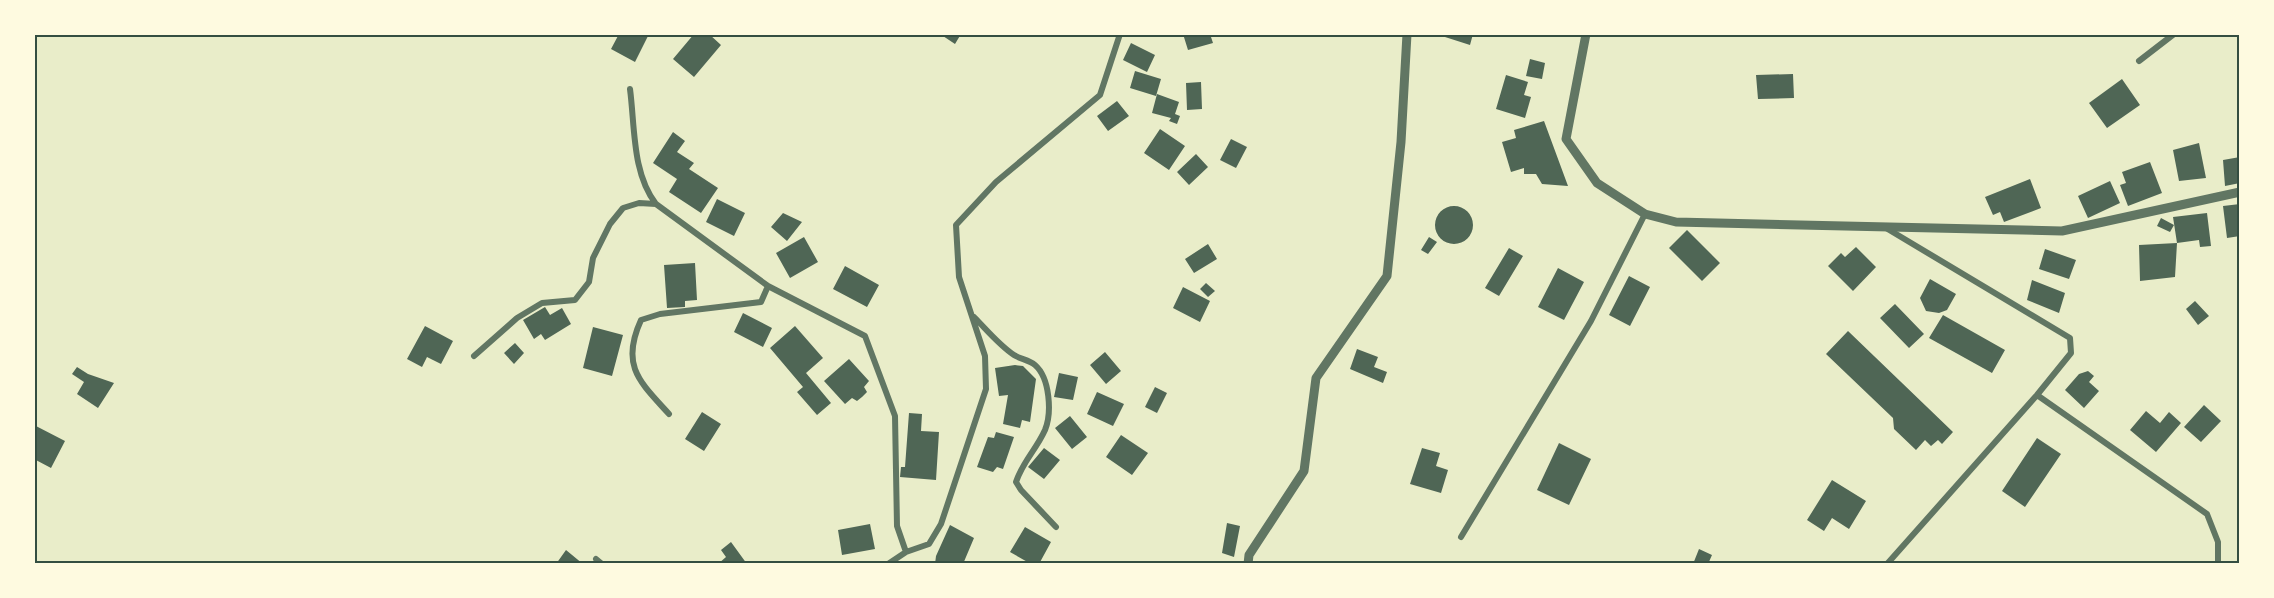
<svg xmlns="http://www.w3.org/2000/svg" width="2274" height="598" viewBox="0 0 2274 598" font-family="'Source Sans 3',sans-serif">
<rect width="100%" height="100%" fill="#e9edc9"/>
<!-- building -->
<path fill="#4f6655" d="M619,34h30l-14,28 -24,-13z
M694,34h15l12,11 -27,32 -21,-18z
M940,34h21l-6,10z
M1183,34h27l3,9 -25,7z
M1446,34h27l-3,11 -25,-8z
M1131,43l24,12 -8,17 -24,-12z
M1530,59l15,4 -3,16 -16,-3z
M1135,71l26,8 -5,17 -26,-8z
M1793,74l1,24 -36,1 -2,-24z
M1506,75l22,7 -4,13 7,2 -6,21 -29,-9z
M2122,79l18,26 -33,23 -18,-25z
M1201,82l1,27 -15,1 -1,-27z
M1157,94l22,8 -4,12 5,2 -3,8 -8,-3 2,-3 -19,-5z
M1117,101l12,15 -21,15 -11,-15z
M1544,121l24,65 -26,-2 -6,-10h-12v-6l-13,4 -9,-30 14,-4 -2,-8z
M1160,129l25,17 -16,24 -25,-17z
M673,132l12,9 -8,11 17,11 -5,6 29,19 -17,25 -32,-21 8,-13 -24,-16z
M1231,139l16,8 -11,21 -16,-8z
M2199,143l7,35 -27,3 -6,-31z
M1196,154l12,13 -19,18 -12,-13z
M2240,157v26l-15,3 -2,-26z
M2150,162l12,31 -34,13 -8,-21 6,-2 -4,-11z
M2030,179l11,29 -37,14 -4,-10 -7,3 -8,-18z
M2110,181l10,22 -32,15 -10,-22z
M717,199l28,14 -11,23 -28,-14z
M2240,204v32l-13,2 -4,-32z
M1435 225a19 19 0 1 1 38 0a19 19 0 1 1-38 0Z
M783,213l19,9 -15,19 -16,-14z
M2207,213l4,33 -11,1 -1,-7 -22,3 -4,-26z
M2161,218l13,7 -4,7 -13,-6z
M1687,230l33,33 -18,18 -33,-33z
M804,237l14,25 -28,16 -14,-25z
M1429,237l8,5 -9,12 -7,-4z
M2177,243l-2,34 -35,4 -1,-36z
M1208,244l9,15 -23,14 -9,-14z
M1856,247l20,20 -23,24 -25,-25 13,-13 4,4z
M1509,248l14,8 -24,40 -14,-8z
M2045,249l31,11 -7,19 -30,-10z
M695,263l2,37 -12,1v6l-18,1 -3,-43z
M845,266l34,19 -12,22 -34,-18z
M1558,268l26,14 -20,38 -26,-13z
M1629,276l21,11 -20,39 -21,-11z
M1930,279l26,15 -9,16 -8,3 -13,-2 -6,-13z
M2032,280l33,13 -6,20 -32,-13z
M1206,283l9,8 -7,6 -8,-8z
M1183,287l27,14 -10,21 -27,-14z
M2195,301l14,15 -11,9 -12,-16z
M1895,304l29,30 -15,14 -29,-30z
M545,307l5,8 12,-7 9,16 -26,16 -4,-6 -7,5 -11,-19z
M743,313l29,15 -9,19 -29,-15z
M1943,315l62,35 -13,23 -63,-35z
M425,326l28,15 -12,23 -14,-7 -5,10 -15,-8z
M795,326l28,32 -17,15 25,30 -14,12 -20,-23 6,-5 -33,-39z
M593,327l30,8 -11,41 -29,-8z
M1848,331l105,101 -11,12 -4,-4 -7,6 -6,-6 -9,10 -22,-21 -1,-11 -67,-64z
M515,343l9,10 -10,11 -10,-11z
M1357,349l21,8 -4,10 13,5 -4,11 -33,-14z
M1105,352l16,19 -15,13 -16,-19z
M849,359l20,22 -5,6 3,5 -5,5 -5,4 -5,-3 -7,6 -21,-23z
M1015,365l8,1 13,13 -6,43 -8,-2 -2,8 -17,-4 5,-29 -9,1 -4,-28z
M77,367l11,7 26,9 -16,25 -21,-14 7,-12 -12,-8z
M2088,371l6,5 -5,6 10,9 -15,17 -19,-18 14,-16z
M1059,373l19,4 -5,23 -19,-3z
M1155,387l12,6 -10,20 -12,-6z
M1097,392l27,12 -11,22 -26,-12z
M2204,405l17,16 -20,21 -17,-15z
M2146,411l14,12 9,-11 12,11 -25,29 -26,-22z
M702,412l19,12 -17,27 -19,-12z
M909,413l13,1 -1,17 18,1 -3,48 -36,-3 1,-10h4z
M1070,416l17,21 -15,12 -17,-21z
M34,425l31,16 -14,27 -17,-9z
M996,432l18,5 -11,32 -6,-2 -4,5 -16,-5 11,-30 6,1z
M1121,435l27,18 -16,22 -26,-18z
M2037,438l24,16 -36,53 -23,-16z
M1559,443l32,16 -22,46 -32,-15z
M1044,448l16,12 -16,19 -16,-12z
M1422,448l18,5 -4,13 12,4 -7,23 -31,-9z
M1832,480l34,21 -17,28 -17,-11 -8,13 -17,-11z
M1227,523l13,3 -6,31 -12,-4z
M870,524l5,25 -33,6 -4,-25z
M950,525l24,13 -11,26h-28l1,-8z
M1025,527l26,15 -12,22h-8l-21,-12z
M731,542l16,22h-29l8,-7 -5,-7z
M1699,549l13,6 -4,9h-15z
M566,550l17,14h-27z"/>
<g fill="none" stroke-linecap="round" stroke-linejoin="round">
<!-- minor -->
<path stroke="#617663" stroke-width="6" d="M2139,61l35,-27
M630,89c5,38 2,84 26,115l112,82 97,50 30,80 2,110 9,26
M1886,228l184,110 1,15 -34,42 -150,169
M974,317c12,12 25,28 40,38 6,4 15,5 21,10 15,13 17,48 10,65 -9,20 -22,31 -29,52l5,8 35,37
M474,356l43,-38 25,-15 33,-3 14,-18 4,-24 17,-34 13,-16 16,-5 17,1
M2037,395l170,119 11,28v22
M669,414c-29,-32 -49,-48 -28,-94l19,-6 101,-12 7,-16
M1461,537l130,-216 54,-107
M596,559l6,5
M888,564l18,-12 23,-8 12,-20 45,-135 -1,-33 -26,-79 -3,-52 40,-43 104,-87 20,-61"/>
<!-- tertiary -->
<path stroke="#617663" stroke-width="9" d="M1586,34l-20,105 31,44 48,31 31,8 386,9 178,-39
M1248,564l1,-9 55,-84 12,-93 71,-102 14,-134 6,-108"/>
</g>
<!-- border -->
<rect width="2274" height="598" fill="none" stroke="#fefae0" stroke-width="72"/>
<rect x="36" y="36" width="2202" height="526" fill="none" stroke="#344e41" stroke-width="2"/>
</svg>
